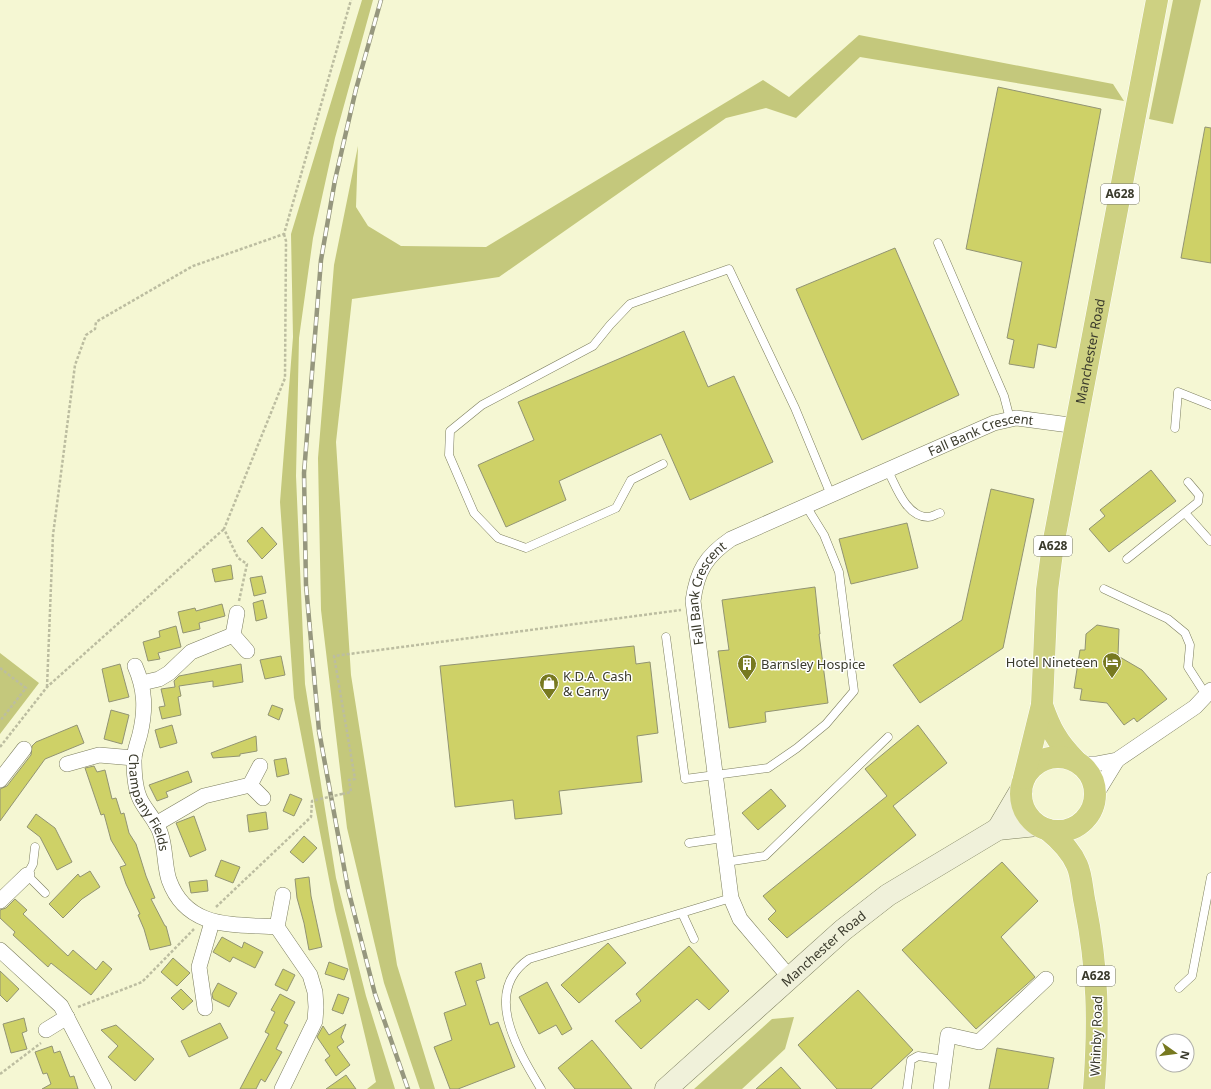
<svg xmlns="http://www.w3.org/2000/svg" width="1211" height="1089" viewBox="0 0 1211 1089" font-family="'Noto Sans',sans-serif">
<rect width="100%" height="100%" fill="#f5f7d3"/>
<!-- green -->
<path fill="#c4c87c" d="M362,0h11l-38,138 -22,100 -14,100 -3,138 9,208 31,194 30,118 29,93h-28l9,-7 -41,-172 -41,-212 -14,-196 13,-165 -2,-103z
M1173,0h28l-28,124 -24,-5z
M859,35l254,49 11,17 -264,-44 -64,61 -30,-10 -40,10 -227,159 -147,22 -16,143 15,233 46,290 38,124h-15l-36,-106 -37,-155 -26,-218 -3,-152 16,-193 24,-119 -2,61 12,19 33,20 85,1 277,-167 26,17z
M0,653l39,30 -39,51z
M794,1017l-9,32 -43,40h-48l78,-70z"/>
<!-- building -->
<path fill="#ced167" stroke="#929473" d="M998,87l103,22 -45,239 -18,-4 -4,24 -25,-4 5,-24 -7,-2 15,-76 -56,-13z
M1205,127l6,1v135l-30,-5z
M895,248l64,147 -97,45 -66,-151z
M684,331l24,56 26,-11 39,86 -83,38 -29,-66 -102,47 7,19 -60,27 -28,-62 56,-25 -16,-38z
M1151,470l25,31 -67,51 -20,-23 16,-13 -5,-6z
M991,489l43,10 -31,149 -83,55 -27,-38 69,-45z
M907,523l11,45 -67,16 -12,-45z
M262,527l15,17 -15,15 -15,-18z
M231,565l2,14 -18,3 -3,-13z
M262,576l4,17 -12,3 -4,-18z
M815,587l5,47h-1l9,69 -63,9 1,10 -37,6 -11,-77 11,-1 -7,-50z
M263,600l4,18 -11,3 -3,-18z
M222,604l3,12 -26,7 1,6 -17,4 -5,-21 17,-4 1,3z
M1097,625l22,4 -1,27 24,14 25,29 -30,23 -3,-4 -10,7 -17,-22 -27,-3 2,-11 -8,-1 6,-38h5l1,-16z
M176,626l5,21 -23,6 2,6 -12,2 -5,-19 17,-5 -1,-6z
M634,646l2,18 14,-2 8,71 -21,3 5,46 -83,9 3,23 -47,5 -2,-19 -58,7 -15,-141z
M281,656l4,19 -20,4 -5,-19z
M120,664l9,33 -20,5 -7,-33z
M241,664l2,18 -30,5v-6l-34,5 2,10 -3,1 3,18 -19,4 -3,-12 6,-1 -4,-17 14,-2 -1,-6 5,-5z
M272,705l11,4 -4,11 -11,-5z
M111,710l18,5 -7,29 -18,-5z
M77,725l7,18 -39,16 -45,62v-32l7,-3 24,-31 1,-9 4,-4z
M172,725l5,18 -17,5 -5,-18z
M918,725l29,38 -54,43 23,29 -129,103 -19,-19 8,-8 -13,-15 124,-100 -22,-27z
M256,736l1,15 -17,3v2l-27,2 -2,-5z
M286,758l3,16 -12,3 -3,-17z
M94,766l3,6 8,-2 7,29 4,-1 5,16 3,-1 5,20 7,11 10,32 9,22 -4,1 14,27h1l5,19 -21,5 -6,-21 -6,-14 2,-1 -14,-30 -6,-17 6,-2 -15,-25 -7,-26 -3,1 -16,-47z
M188,771l4,11 -26,10 2,5 -11,4 -8,-16z
M771,789l15,17 -28,24 -16,-17z
M290,794l12,5 -8,17 -11,-5z
M266,812l2,17 -19,3 -2,-17z
M36,814l19,14 17,34 -15,8 -17,-33 -13,-10z
M194,816l12,34 -16,7 -14,-34z
M304,836l13,12 -14,15 -13,-11z
M221,860l19,7 -7,16 -18,-7z
M1002,862l36,39 -37,36 34,40 -59,52 -74,-79z
M90,871l10,16 -18,12 -19,19 -14,-14 29,-30 2,3z
M309,877l2,19 11,51 -13,3 -5,-27 -7,-25 -2,-19z
M207,880l1,11 -17,2 -2,-11z
M15,899l12,11 -4,4 45,42 5,-6 23,20 7,-9 9,8 -21,26 -40,-32 -3,4 -35,-32 2,-3 -15,-14v-8l6,-2z
M222,937l20,11 2,-6 19,10 -8,16 -22,-11 -3,5 -17,-10z
M608,943l18,20 -47,40 -18,-18z
M689,946l40,45 -20,19 -12,-11 -56,50 -26,-28 26,-20 -5,-7z
M173,958l17,15 -13,13 -16,-14z
M329,962l19,7 -4,11 -19,-6z
M481,963l4,15 -9,3 14,44 8,-3 17,45 -57,22h-8l-16,-42 18,-7 -8,-27 22,-8 -11,-33z
M283,969l12,6 -8,16 -12,-6z
M0,971l19,18 -12,13 -7,-7z
M547,982l25,47 -10,6 -6,-10 -17,9 -20,-37z
M218,983l19,10 -8,14 -16,-8 -1,-5z
M181,989l12,12 -10,9 -12,-12z
M858,990l55,60 -42,39h-34l-39,-44z
M280,994l15,8 -11,21 4,2 -12,24 6,3 -17,30 -4,-3 -5,10h-16l29,-55 -4,-2 10,-20 -4,-2z
M338,994l11,4 -6,16 -11,-4z
M24,1018l3,13 -5,2 5,16 -16,4 -8,-29z
M220,1023l8,15 -39,19 -8,-16z
M346,1024l-5,13 3,5 -7,5 13,18 -14,11 -11,-16 5,-4 -13,-19 6,-11 6,9z
M116,1025l38,34 -19,22 -27,-24 10,-11 -17,-16z
M592,1040l14,17 26,32h-57l-17,-21z
M52,1046l2,7 6,-2 10,26 4,-1 4,13h-36l9,-5 -4,-11 -4,1 -8,-22z
M997,1048l57,10 -6,31h-59z
M781,1067l20,22h-45z
M346,1075l10,14h-30z"/>
<g fill="none" stroke-linecap="round" stroke-linejoin="round">
<!-- lane casing -->
<g stroke="#7c7e5e" stroke-width="9">
<path id="lane" d="M938,243l66,153 6,23
M1175,428l3,-36 33,13
M663,464l-32,16 -15,28 -90,40 -28,-10 -24,-25 -25,-58 1,-24 32,-26 111,-59 17,-21 20,-21 99,-35 66,139 36,87
M888,471c8,15 18,46 40,46 4,0 8,-3 12,-4
M1185,513l25,28
M1127,559l71,-57 1,-7 -11,-13
M1104,589l64,30 17,14 5,12 -2,22 18,28
M666,637l19,142 83,-11 29,-20 29,-24 28,-33 -15,-119 -15,-37 -18,-29
M689,843l34,-5
M35,847l-2,17 -6,11 18,18
M726,862l39,-6 123,-119
M682,913l12,26
M1179,988l13,-12 19,-99
M541,1089c-22,-37 -60,-97 -12,-130l202,-61
M907,1089l4,-29 7,-4 27,4"/>
</g>
<!-- street casing -->
<g stroke="#7c7e5e" stroke-width="16">
<g id="street">
<path d="M237,613l-4,22 14,16"/>
<path id="s1" d="M135,666c10,23 11,43 5,68 -2,8 -6,18 -6,26 0,13 1,30 7,41 6,11 15,20 19,31 6,16 4,33 9,48 18,50 65,44 108,47"/>
<path d="M142,683l17,-4 10,-6 22,-21 42,-17"/>
<path d="M67,764l32,-9 35,3"/>
<path d="M1081,764h15l21,-4 78,-53 16,-17"/>
<path d="M260,766l-10,19 13,13"/>
<path d="M0,780l24,-31"/>
<path d="M1094,805l4,-14 19,-31"/>
<path d="M156,824l48,-28 46,-11"/>
<path d="M0,901l27,-26"/>
<path d="M0,950l61,56 43,83"/>
<path id="s2" d="M790,978l-50,-59 -9,-21 -38,-297c4,-30 13,-45 38,-62l263,-116 22,-5 61,8"/>
<path d="M205,1008l-6,-41 13,-45"/>
<path d="M46,1030l21,-13"/>
<path d="M282,1089l33,-68 1,-14 -1,-15 -5,-17 -33,-48 6,-32"/>
<path d="M941,1089l7,-54 31,7 67,-63"/>
</g>
</g>
<!-- secondary casing -->
<g stroke="#7c7e5e" stroke-width="23">
<g id="secondary">
<path d="M998,829l23,-39"/>
<path id="s3" d="M666,1089l177,-159 45,-35 110,-66 39,-4"/>
</g>
</g>
<!-- highway casing -->
<g stroke="#fff" stroke-width="23">
<g id="highway">
<path d="M1042,705c8,23 15,37 33,55"/>
<circle cx="1058" cy="794" r="37"/>
<path id="s4" d="M1024,778l18,-73 5,-115 6,-45 104,-545"/>
<path d="M1048,830c11,9 23,21 29,35 5,11 5,26 8,39 13,65 14,119 9,185"/>
</g>
</g>
<!-- path -->
<path stroke="#bcbda0" stroke-width="2.5" stroke-dasharray="3 2" stroke-linecap="butt" d="M239,601l8,-37 -9,-6 -14,-29 61,-151 1,-137 -2,-7
M0,668l26,20 -26,33
M47,687l6,-152 22,-170 11,-30 9,-6 1,-7 97,-56 91,-32 67,-234
M0,747l47,-60 177,-158
M342,794l9,-2 -2,-12 6,-1 -21,-123 347,-46
M216,907l95,-90 1,-16 8,-2
M78,1007l64,-25 52,-53
M0,1074l41,-31"/>
<!-- lane -->
<use href="#lane" stroke="#fff" stroke-width="8"/>
<!-- street -->
<use href="#street" stroke="#fff" stroke-width="15"/>
<!-- secondary -->
<use href="#secondary" stroke="#f0f1da" stroke-width="22"/>
<!-- highway -->
<use href="#highway" stroke="#ced182" stroke-width="22"/>
<!-- rail casing -->
<g stroke="#96977e" stroke-width="4.5">
<path id="rail" d="M381,0l-25,89 -21,91 -14,80 -17,213 2,112 13,146 29,158 27,105 33,95"/>
</g>
<!-- rail -->
<use href="#rail" stroke="#fff" stroke-width="3" stroke-dasharray="9" stroke-linecap="butt"/>
<!-- path-bridge -->
<path stroke="#bcbda0" stroke-width="2.5" stroke-dasharray="3 2" stroke-linecap="butt" d="M320,799l22,-5"/>
</g>
<!-- icons -->
<defs>
<g id="hotel-pin" transform="scale(1)"><path d="M0 17L-7.5 6A9.5 9.5 0 1 1 7.5 6Z" fill="#777920" stroke="#fff"/><path d="M-6-4.5h1.5V1H6V5H4.5V3h-9V5H-6ZM-4 0a1.8 1.8 0 1 1 3.6 0ZM.5 0V-2.5h3Q6-2.5 6 0Z" fill="#fff"/></g>
<g id="building-pin" transform="scale(1)"><path d="M0 17L-7.5 6A9.5 9.5 0 1 1 7.5 6Z" fill="#777920" stroke="#fff"/><path d="M-4-6H4V6H1V3H-1V6H-4ZM-2.5-4.3h1.7v1.8h-1.7ZM.8-4.3h1.7v1.8H.8ZM-2.5-1h1.7V.8h-1.7ZM.8-1h1.7V.8H.8Z" fill="#fff"/></g>
<g id="shop-pin" transform="scale(1)"><path d="M0 17L-7.5 6A9.5 9.5 0 1 1 7.5 6Z" fill="#777920" stroke="#fff"/><path d="M-5-2.5h2.3a2.7 3.5 0 0 1 5.4 0H5L5.5 6h-11ZM-1.5-2.5h3a1.5 2.3 0 0 0-3 0Z" fill="#fff"/></g>
</defs>
<g fill-rule="evenodd">
<use href="#hotel-pin" x="1112" y="662"/>
<use href="#building-pin" x="747" y="664"/>
<use href="#shop-pin" x="549" y="683"/>
</g>
<g text-anchor="middle" stroke-width="3" stroke-linejoin="round" paint-order="stroke">
<!-- shield labels -->
<g fill="#fff" stroke="#75756b" stroke-width="1">
<rect x="1101" y="184" width="38" height="20" rx="3"/>
<rect x="1034" y="536" width="38" height="20" rx="3"/>
<rect x="1077" y="966" width="38" height="20" rx="3"/>
</g>
<g font-size="12" font-weight="bold" fill="#3a3a2c">
<text x="1120" y="198">A628</text>
<text x="1053" y="550">A628</text>
<text x="1096" y="980">A628</text>
</g>
<!-- street labels -->
<g font-size="13" fill="#3a3a2c" stroke="#fff">
<text dy="5" stroke="none"><textPath href="#s4" startOffset="433">Manchester Road</textPath></text>
<text dy="5" stroke="none"><textPath href="#s2" startOffset="747">Fall Bank Crescent</textPath></text>
<text dy="5" stroke="none"><textPath href="#s2" startOffset="411">Fall Bank Crescent</textPath></text>
<text dy="5" stroke="none"><textPath href="#s1" startOffset="142">Champany Fields</textPath></text>
<text dy="5" stroke="none"><textPath href="#s3" startOffset="211">Manchester Road</textPath></text>
<text transform="translate(1096 1036) rotate(-88)" y="5">Whinby Road</text>
</g>
<!-- poi labels -->
<g font-size="13" fill="#3a3a2c" stroke="#fff" text-anchor="start">
<text x="1098" y="667" text-anchor="end">Hotel Nineteen</text>
<text x="761" y="669">Barnsley Hospice</text>
<text x="563" y="681">K.D.A. Cash<tspan x="563" dy="15">&amp; Carry</tspan></text>
</g>
</g>
<!-- north arrow -->
<g transform="translate(1175 1053) rotate(104)"><circle r="19" fill="#ffffff" stroke="#b0b0ab"/>
<path d="M0-3L7 15L0 10L-7 15Z" fill="#777920"/>
<text y="-6" font-size="11" font-weight="bold" text-anchor="middle" fill="#3a3a2c">N</text>
</g>
</svg>
